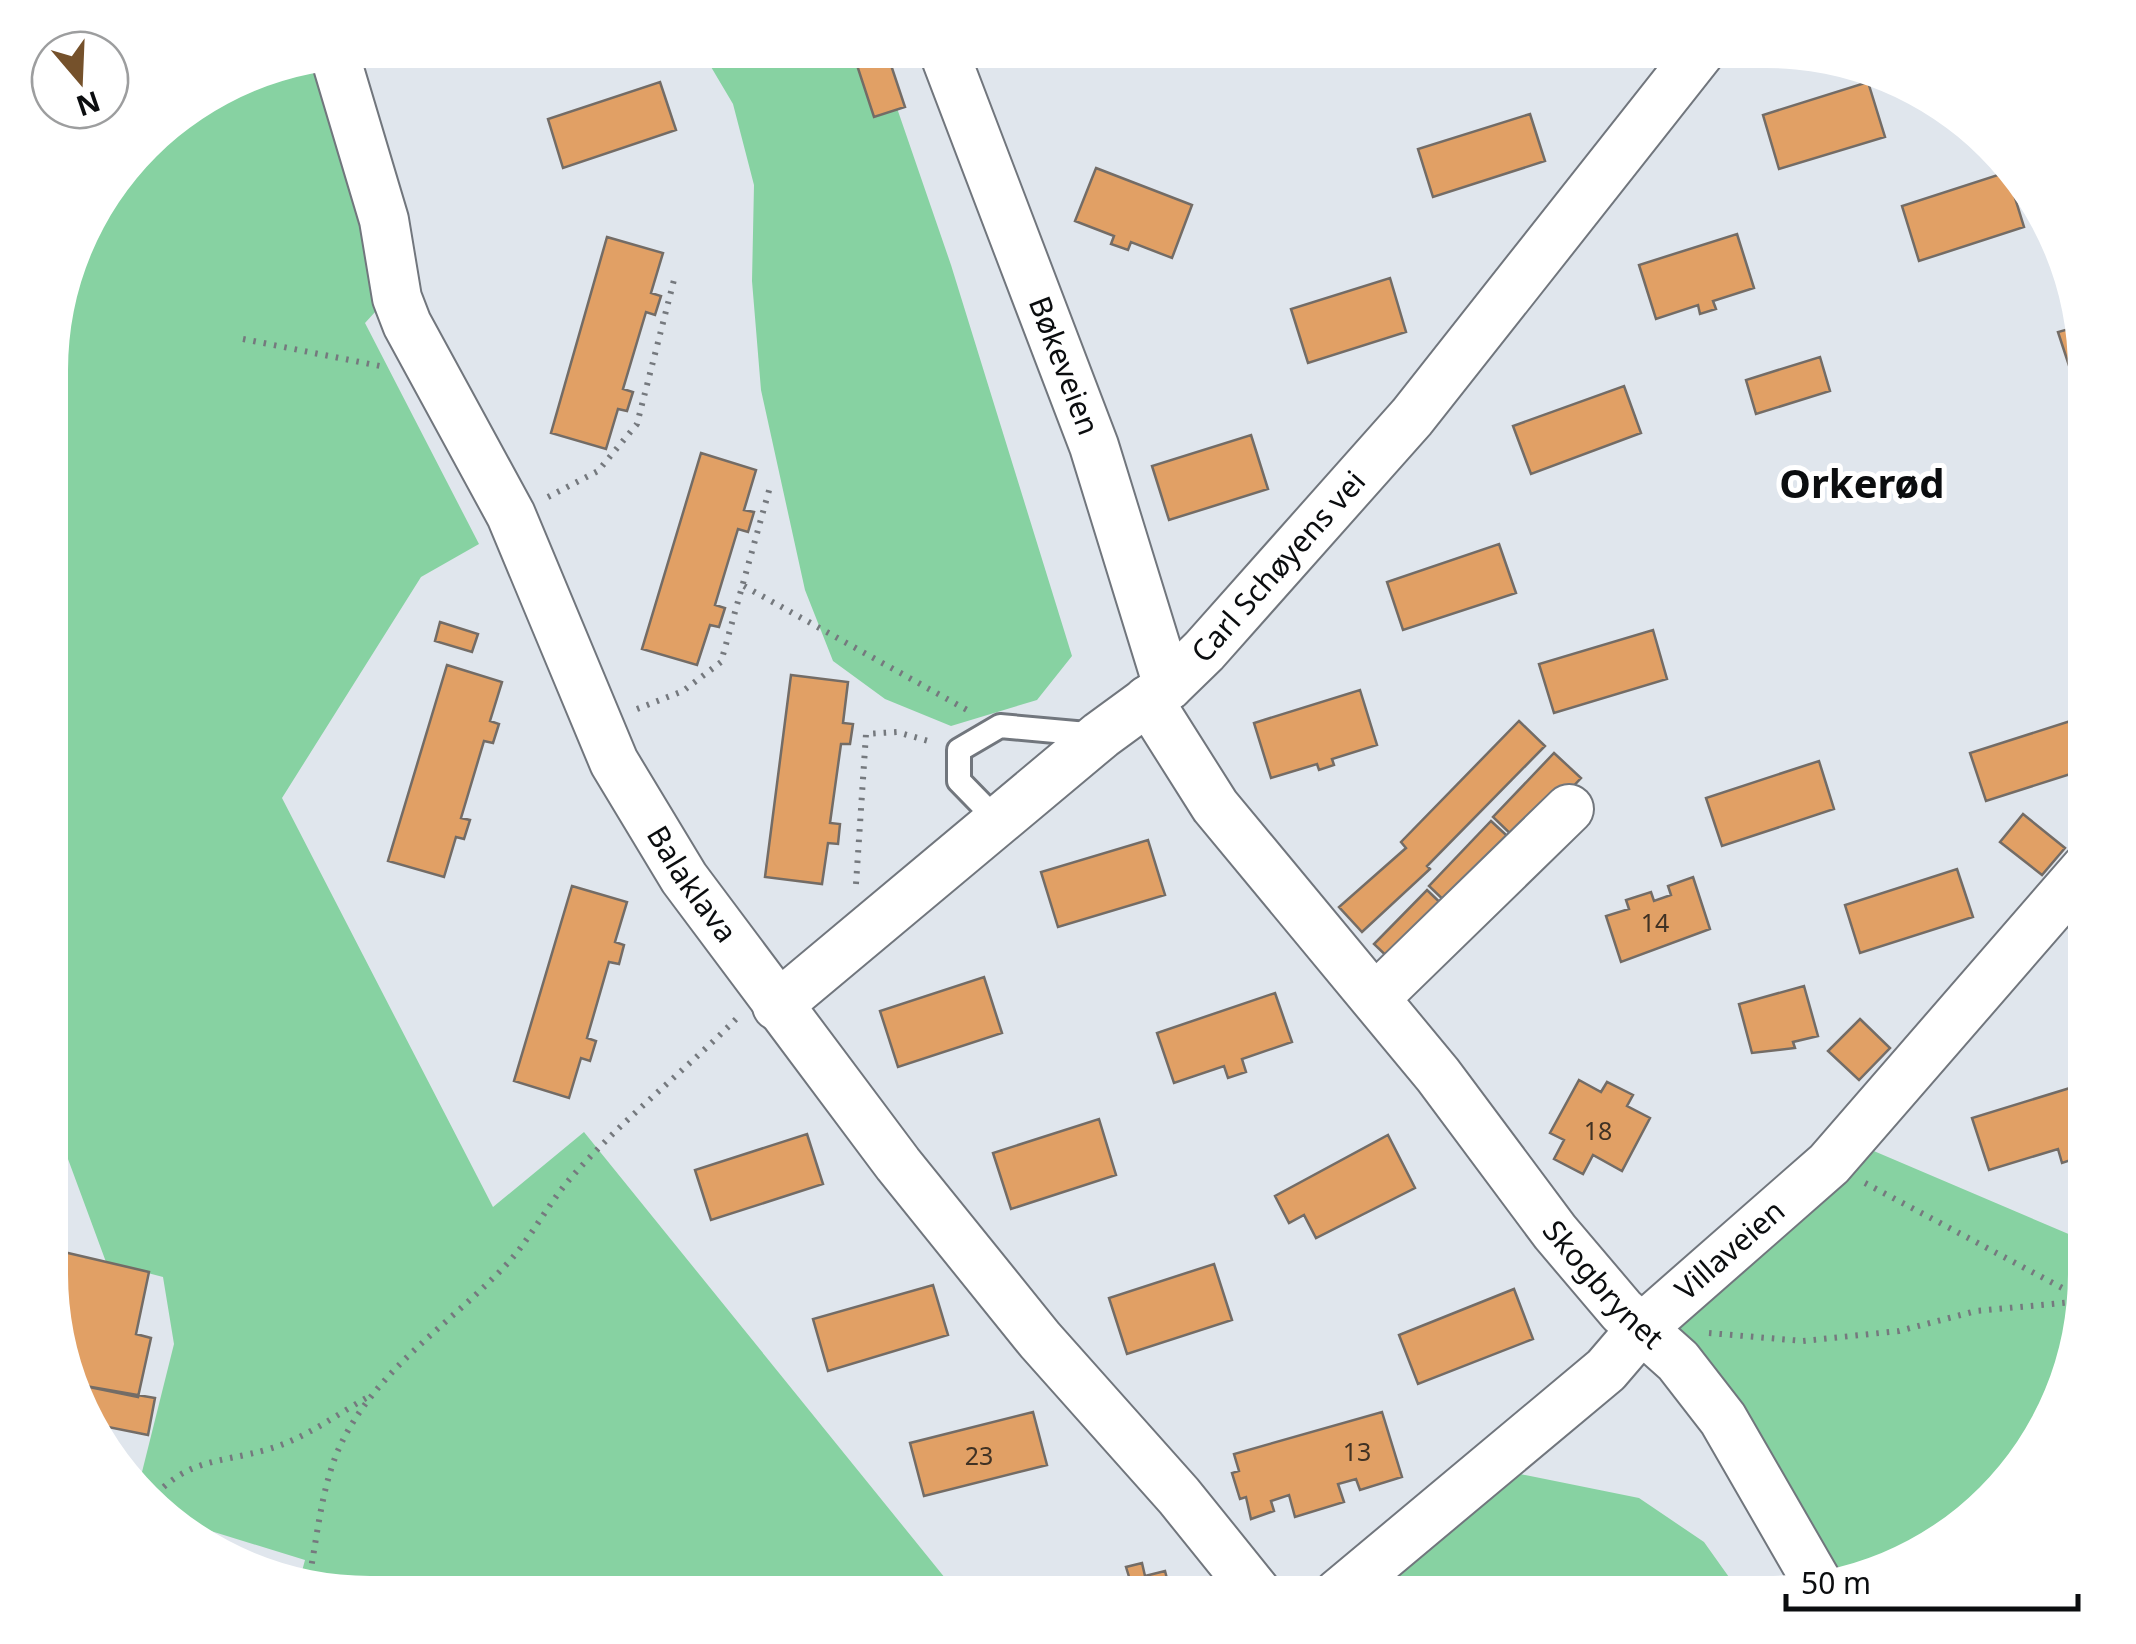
<svg xmlns="http://www.w3.org/2000/svg" width="2136" height="1644" viewBox="0 0 2136 1644" font-family="'Noto Sans',sans-serif">
<rect width="100%" height="100%" fill="#e0e6ed"/>
<!-- green -->
<path fill="#87d2a2" d="M701,50h176l74,215 121,391 -35,44 -86,26 -66,-27 -52,-38 -28,-71 -44,-200 -9,-109 2,-96 -21,-81z
M315,59l71,241 -21,23 114,221 -58,33 -139,221 211,409 91,-75 374,462 -609,-1 -50,-11 6,-22 -146,-45 -21,-27 36,-144 -11,-67 -57,-15 -55,-149 2,-786 40,-117 66,-81 107,-62z
M1848,1140l237,101v55l-23,100 -55,89 -100,76 -73,17 -160,-260z
M1520,1474l119,24 65,44 37,52h-388z"/>
<!-- building -->
<path fill="#e1a065" stroke="#736c66" stroke-width="2.5" d="M441,50h30l-27,8z
M852,50h34l19,57 -31,10z
M660,82l16,48 -113,38 -15,-49z
M1868,82l17,55 -106,32 -16,-54z
M1530,114l15,47 -112,36 -15,-48z
M1096,168l96,37 -20,53 -41,-16 -3,8 -17,-6 3,-8 -39,-15z
M2007,172l17,55 -105,34 -17,-55z
M1737,234l17,54 -41,13 3,8 -16,5 -2,-9 -42,14 -17,-54z
M607,237l56,16 -12,40 10,3 -6,19 -9,-3 -23,77 10,3 -6,19 -9,-2 -12,40 -55,-16z
M1390,278l16,54 -98,31 -17,-54z
M2076,327l10,42v15l-10,3 -18,-55z
M1820,357l10,34 -74,23 -10,-34z
M1624,386l17,47 -110,41 -18,-48z
M1251,435l17,54 -99,31 -17,-54z
M701,453l55,17 -12,40 10,2 -6,20 -10,-3 -23,76 10,3 -6,19 -9,-2 -13,40 -55,-16z
M1499,544l17,49 -113,37 -16,-48z
M440,622l38,12 -6,18 -37,-11z
M1653,630l14,49 -113,34 -15,-49z
M447,665l55,17 -12,39 9,3 -6,19 -9,-2 -23,77 9,2 -6,19 -8,-2 -12,40 -56,-16z
M791,675l57,7 -5,41 10,1 -3,20h-9l-11,79 10,1 -2,20 -10,-1 -6,41 -57,-7z
M1360,690l17,55 -45,14 2,6 -15,5 -2,-6 -46,14 -17,-55z
M2083,717l3,52 -100,32 -16,-48z
M1519,721l26,25 -118,120 3,3 -68,63 -23,-25 67,-59 -5,-6z
M1554,753l27,25 -61,65 -27,-26z
M1819,761l15,48 -112,37 -16,-48z
M2023,814l42,34 -23,27 -42,-33z
M1491,821l26,24 -62,66 -26,-25z
M1148,840l17,55 -107,32 -17,-55z
M1957,869l16,48 -113,36 -15,-48z
M1693,877l17,52 -89,33 -15,-46 23,-7 -3,-9 25,-8 3,9 17,-6 -3,-9z
M572,886l55,16 -12,40 9,3 -5,19 -10,-2 -22,76 9,3 -6,20 -9,-3 -12,40 -55,-17z
M1427,890l24,23 -53,54 -24,-23z
M984,977l18,56 -104,34 -18,-56z
M1804,986l14,50 -25,6 2,6 -43,5 -13,-49z
M1275,993l17,49 -50,17 4,13 -18,6 -4,-12 -50,17 -17,-50z
M1860,1019l30,29 -31,32 -31,-29z
M1579,1080l22,12 6,-10 26,13 -6,11 23,12 -28,53 -29,-16 -10,19 -29,-15 10,-19 -14,-7z
M2083,1084l2,56 -12,4 4,14 -15,5 -4,-14 -69,21 -17,-52z
M1099,1119l17,56 -105,34 -18,-56z
M807,1134l16,50 -112,36 -16,-50z
M1388,1135l27,53 -99,50 -12,-23 -15,8 -14,-27z
M51,1249l98,23 -13,62 15,4 -13,59 -64,-13 -23,-88z
M1214,1264l18,56 -105,34 -18,-56z
M933,1285l15,50 -120,36 -15,-52z
M1514,1289l19,50 -115,45 -19,-49z
M74,1384l81,14 -7,37 -60,-12z
M1033,1412l14,53 -123,31 -14,-53z
M1382,1412l20,65 -42,13 -4,-11 -18,5 6,18 -49,15 -6,-22 -18,6 3,10 -23,8 -5,-22 -6,2 -8,-26 7,-2 -5,-17z
M1142,1563l3,13 20,-5 6,23h-109l68,-14 -4,-13z"/>
<g fill="none" stroke-linecap="round" stroke-linejoin="round">
<!-- service casing -->
<g stroke="#71767d" stroke-width="28">
<path id="service" d="M999,822l-40,-41v-31l41,-24 98,9"/>
</g>
<!-- minor casing -->
<g stroke="#71767d" stroke-width="52">
<g id="minor">
<path id="s1" d="M943,50l151,396 74,240"/>
<path id="s2" d="M335,56l49,164 13,78 10,26 104,191 103,247 70,116 214,286 142,176 139,156 79,98"/>
<path id="s3" d="M1148,700l67,106 223,269 117,157 67,79 56,50 45,58 94,163"/>
<path d="M1375,998l194,-189"/>
<path id="s4" d="M777,1006l324,-271 67,-49 36,-35 208,-234 289,-366"/>
<path id="s5" d="M1338,1594l268,-224 36,-42 187,-164 257,-296"/>
</g>
</g>
<!-- path -->
<path stroke="#75797e" stroke-width="6" stroke-dasharray="2.5 8" stroke-linecap="butt" d="M243,339l137,27
M548,497l50,-26 39,-47 38,-148
M744,586l223,124
M637,709l46,-18 38,-29 49,-175
M856,884l10,-150 31,-2 35,10
M1865,1183l218,116
M1709,1333l94,8 96,-10 77,-20 108,-10
M149,1502c39,-45 68,-38 120,-53 35,-10 67,-34 99,-52
M308,1584c10,-48 13,-104 37,-148 38,-71 106,-113 160,-170 25,-26 41,-59 64,-86 51,-59 115,-108 170,-164"/>
<!-- service -->
<use href="#service" stroke="#fff" stroke-width="22"/>
<!-- minor -->
<use href="#minor" stroke="#fff" stroke-width="48"/>
</g>
<g text-anchor="middle" stroke-width="10" stroke-linejoin="round" paint-order="stroke">
<!-- number labels -->
<g font-size="25" fill="#403224">
<text x="1655" y="932">14</text>
<text x="1598" y="1140">18</text>
<text x="1357" y="1461">13</text>
<text x="979" y="1465">23</text>
</g>
<!-- street labels -->
<g font-size="30" fill="#0b0d0f" stroke="#fff">
<text dy="10" stroke="none"><textPath href="#s1" startOffset="338">Bøkeveien</textPath></text>
<text dy="10" stroke="none"><textPath href="#s4" startOffset="668">Carl Schøyens vei</textPath></text>
<text dy="10" stroke="none"><textPath href="#s2" startOffset="908">Balaklava</textPath></text>
<text dy="10" stroke="none"><textPath href="#s5" startOffset="522">Villaveien</textPath></text>
<text dy="10" stroke="none"><textPath href="#s3" startOffset="742">Skogbrynet</textPath></text>
</g>
<!-- district labels -->
<g font-size="40" font-weight="bold" fill="#0b0d0f" stroke="#fff">
<text x="1862" y="498">Orkerød</text>
</g>
</g>
<!-- crop -->
<path d="M0 0H2136V1644H0ZM370 68H1766A302 302 0 0 1 2068 370V1274A302 302 0 0 1 1766 1576H370A302 302 0 0 1 68 1274V370A302 302 0 0 1 370 68Z" fill="#fff" fill-rule="evenodd"/>
<!-- north arrow -->
<g transform="translate(80 80) rotate(161)"><circle r="48" fill="#ffffff" stroke="#9d9e9f" stroke-width="2.5"/>
<path d="M0-8L18 38L0 25L-18 38Z" fill="#75512b"/>
<text y="-15" font-size="28" font-weight="bold" text-anchor="middle" fill="#0b0d0f">N</text>
</g>
<!-- scale -->
<path d="M1786 1594v15h292v-15" fill="none" stroke="#0b0d0f" stroke-width="5"/>
<text x="1801" y="1594" font-size="30" fill="#0b0d0f" stroke="#ffffff" stroke-width="8" paint-order="stroke">50 m</text>
</svg>
